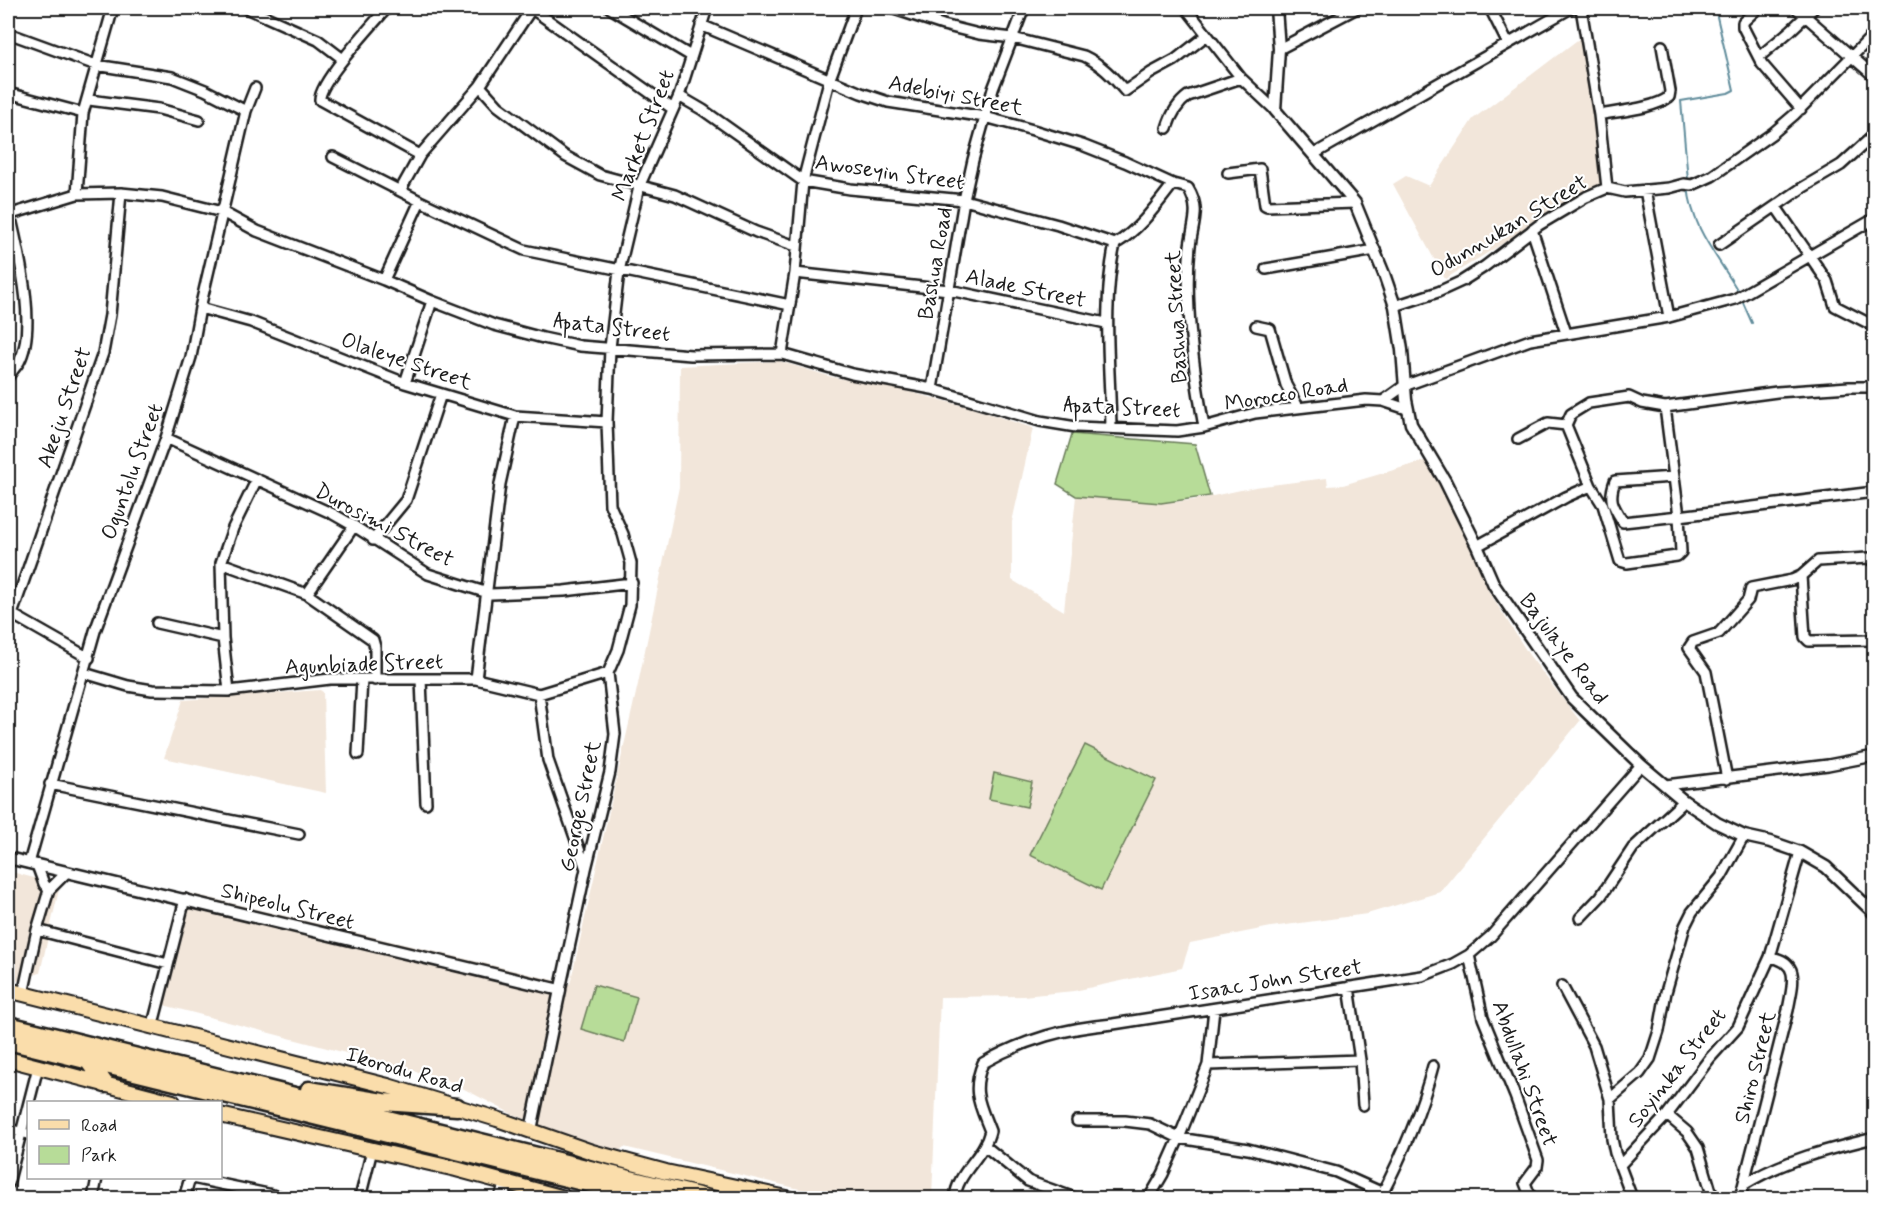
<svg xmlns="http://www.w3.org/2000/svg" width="1882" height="1206" viewBox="0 0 1882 1206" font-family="Mynerve,sans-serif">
<rect width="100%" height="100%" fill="#fff"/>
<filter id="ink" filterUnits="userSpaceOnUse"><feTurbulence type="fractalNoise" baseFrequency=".0167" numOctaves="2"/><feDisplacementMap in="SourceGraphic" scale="12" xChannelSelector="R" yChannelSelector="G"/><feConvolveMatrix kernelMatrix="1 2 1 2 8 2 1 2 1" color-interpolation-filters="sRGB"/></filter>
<g filter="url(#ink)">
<!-- built -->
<path fill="#f2e6da" d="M1580,38l7,22 16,122 -158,97 -52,-95 13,-8 23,10 44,-67z
M779,361l53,16 74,14 66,17 61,20 -21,94v58l52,31 12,-115 85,7 33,-3 61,-13 72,-9 1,8 15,-1 88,-26 32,67 25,64 41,65 51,66 -140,171 -73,22 -96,13 -81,16 -8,25 -108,23 -51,5 -83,1 -8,201h-95l-213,-51 -5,4h-8l-99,-37 -67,-35 -289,-76 28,-111 386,92 68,-300 41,-197 1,-121z
M320,690l3,2 3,101 -162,-35 19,-58z
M8,871l52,14 -20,88 -27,9 -5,-1z"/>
<!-- green -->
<path fill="#b7dc98" stroke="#6a7c5a" stroke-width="1.5" d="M1072,434l123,10 15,52 -49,7 -85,-7 -19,-12z
M1085,745l71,35 -55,110 -71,-35z
M994,773l38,9 -5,25 -38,-8z
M594,985l43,12 -13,45 -43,-13z"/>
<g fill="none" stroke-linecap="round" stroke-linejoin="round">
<!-- stream -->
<path stroke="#608c9b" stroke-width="2" d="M1688,180l-7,-79 47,-8 6,-3 -19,-82
M1688,186c4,44 30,70 51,107
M1741,298l11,25"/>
<!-- minor casing -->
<g stroke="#1c1c1c" stroke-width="14">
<path id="minor" d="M246,8l72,32 25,19
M387,8c-13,15 -69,75 -67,92l100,55
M531,8l142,101
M610,8l81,48
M891,8l52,17 36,9 34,4 71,18c17,8 29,21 41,35l26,-18 24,-13 32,-25
M1186,8l55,70 34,32
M1490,8l18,36
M1581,8l18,107 8,73
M1758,8l-15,14v5l19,37 39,45
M1796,8l78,68
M701,25l160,68 27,9 97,15 48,13 49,15 43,17 48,22 15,4c13,21 5,35 2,58 -6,58 4,124 14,181
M8,33l88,32 76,12 33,13 41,21
M1279,49l78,-41
M1759,57l32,-27 23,-22
M480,86l18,20 67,50 35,19 75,20 81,37 40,14
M8,93l75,20
M679,96l24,14 100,71 47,8 114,11 94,25 57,19
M89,100l70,9 40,11
M1599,115c19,-4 54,-6 70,-18l1,-6 -8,-45
M1167,128c4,-13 10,-24 21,-32l53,-18
M1314,154l257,-146
M333,157l87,44 104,49 266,55
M1228,173l32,-4 5,36 2,1 88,-3
M401,189l19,-34 60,-69 52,-78
M1645,190l24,127
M77,194l6,-81 30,-105
M1776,207l51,74 8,25 39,20
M8,215l69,-21 44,-1 41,4 60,15 35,19 127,49 48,21 62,24 49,13 37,8 111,9 91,-1 70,20 80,15 108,32 36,6 101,4 27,-4 51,-14 111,-13 17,1 24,8
M1532,230l34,103
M1719,245l83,-57 39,-23 33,-30
M1266,269l109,-19
M795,273l154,17 157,33
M384,280l36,-79
M1395,306l43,-14 24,-11 22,-14 55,-42 47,-28 21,-9 18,4 44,-4 15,-4 8,1 20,-9 61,-43 21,-18 80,-81
M200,308l51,14 154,61 110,33 92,6
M1256,326l14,3 16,56 12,22
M782,354l13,-81 8,-92 26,-100 27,-73
M8,377c3,-5 8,-10 11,-15 19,-35 -1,-111 -9,-148
M405,383l27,-82
M932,389l32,-189 9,-40 20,-71 31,-81
M1383,401l21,-15 126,-46 139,-23 66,-18 139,-80
M1665,407l14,109 -56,6c-10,-16 -15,-22 -8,-41l59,-4
M1111,428c-1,-62 -9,-123 4,-184 24,-14 41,-38 58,-60
M166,438l167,76 21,12 74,48 63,20 73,-3 68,-8
M1518,439l30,-16 18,2
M1591,486l12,19 17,56 7,2 50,-7 4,-4 -2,-36 195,-24
M373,540l33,-40 35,-106
M1477,546l89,-49 25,-11 -25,-61 5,-11 18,-11 40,-6 13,6 23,4 112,-15 72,-5h25
M221,563l86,31 47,-68
M1801,576l4,61 4,4 65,-1
M307,594l66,46 2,7v33
M8,612l81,46
M157,623l66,15
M8,626l95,-273 7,-38 11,-122
M84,673l44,13 24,4 77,1 101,-12h146l63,15 69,-21
M421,679l5,124
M476,679l24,-195 15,-68
M229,691l-6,-53 -2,-75 12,-35 23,-47
M539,694l9,66 38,109
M358,754l4,-75
M1727,779l-21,-107 -17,-24 4,-6 26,-9 29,-33 3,-12 41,-8 9,-4 17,-15 50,-3 6,4
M50,784l249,50
M1666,785l162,-20 46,-9
M29,863l66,-232 71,-193 25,-81 9,-49 46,-197 9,-23
M37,865l7,19 5,6
M1580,918l21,-22 32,-48 51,-47
M37,930l131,34
M1469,955l14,63 32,78 23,64 -1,7 -12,16 6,15
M1562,986l32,60 16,53 2,40 3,14 17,45
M1349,987l11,73 3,45
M560,990l26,-121 24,-97 5,-38 -7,-61 10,-23 12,-45 1,-42 -8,-29 -13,-29 -3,-83 3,-74 9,-77 20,-84 40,-91 28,-88
M23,994l14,-64 12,-40 17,-17
M152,1028l33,-129
M1208,1065l152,-5
M1610,1099l30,-26 10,-14 9,-28 7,-39 19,-66 7,-14 29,-35 23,-41
M1667,1115l20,17 11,16 15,50
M1077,1121h48l25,3 29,14 69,11 88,23 47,21
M8,1129l20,5
M985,1146l43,35 47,17
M1620,1165l47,-50 43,-57 28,-31 32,-70 30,-105
M192,1178l95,20
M8,1184l30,-117
M1745,1184c39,-24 84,-35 129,-46
M93,1198l4,-20
M184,1198l6,-20
M360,1198l12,-48
M955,1198c2,-26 29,-41 35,-67 -10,-26 -19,-40 -7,-68 42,-24 83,-35 130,-39l309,-48 31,-12 16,-9 22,-19 150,-171
M1149,1198l14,-24 16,-36 29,-73 6,-56
M1380,1198c22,-42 41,-86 53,-132
M1740,1198l48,-188c4,-24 14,-48 -18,-53"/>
</g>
<!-- tertiary casing -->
<g stroke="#1c1c1c" stroke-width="15">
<path id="tertiary" d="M1276,8l3,41 -4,61 80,93 29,71 11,32 7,44 4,50 5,24 34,57 32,65 17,39 78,113 69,67 43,36 33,22 27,13 27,6 29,10 26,15 48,46
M8,858l552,132 -29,140"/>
</g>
<!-- secondary casing -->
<g stroke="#1c1c1c" stroke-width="16">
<path id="secondary" d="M501,1198l5,-14"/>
</g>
<!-- primary casing -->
<g stroke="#1c1c1c" stroke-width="18">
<path id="primary" d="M8,990l380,96 109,33 95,33 74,20 121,26
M8,1059l165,43
M220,1115l236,54 108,29"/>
</g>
<!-- motorway casing -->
<g stroke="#1c1c1c" stroke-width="21">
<path id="motorway" d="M8,1025l699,173
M8,1041l640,157
M89,1062l16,22
M309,1090l74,12 74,5"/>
</g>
<!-- minor -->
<use href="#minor" stroke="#fff" stroke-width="9"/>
<!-- tertiary -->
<use href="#tertiary" stroke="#fff" stroke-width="10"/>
<!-- secondary -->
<use href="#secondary" stroke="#fff" stroke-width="12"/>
<!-- primary -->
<use href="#primary" stroke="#faddab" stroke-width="14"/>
<!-- motorway -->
<use href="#motorway" stroke="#faddab" stroke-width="16"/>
</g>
</g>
<g text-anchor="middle" stroke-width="4.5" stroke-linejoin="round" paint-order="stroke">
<!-- street labels -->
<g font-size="22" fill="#1c1c1c" stroke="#fff">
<text transform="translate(956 94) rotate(11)" y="8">Adebiyi Street</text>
<text transform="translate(642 135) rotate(-69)" y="8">Market Street</text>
<text transform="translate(890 171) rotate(8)" y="8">Awoseyin Street</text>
<text transform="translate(1508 225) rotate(-31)" y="8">Odunnukan Street</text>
<text transform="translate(934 263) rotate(-80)" y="8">Bashua Road</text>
<text transform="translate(1026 287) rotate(12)" y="8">Alade Street</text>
<text transform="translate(1175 317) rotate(-93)" y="8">Bashua Street</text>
<text transform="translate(612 326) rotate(7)" y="8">Apata Street</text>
<text transform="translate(407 360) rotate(19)" y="8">Olaleye Street</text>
<text transform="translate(1286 393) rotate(-9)" y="8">Morocco Road</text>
<text transform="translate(1122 406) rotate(3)" y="8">Apata Street</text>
<text transform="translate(63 407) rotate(-71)" y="8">Akeju Street</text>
<text transform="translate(131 471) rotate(-70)" y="8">Oguntolu Street</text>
<text transform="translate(385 524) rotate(28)" y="8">Durosimi Street</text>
<text transform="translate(1565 648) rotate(53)" y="8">Bajulaye Road</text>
<text transform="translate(364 663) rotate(-2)" y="8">Agunbiade Street</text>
<text transform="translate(579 806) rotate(-78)" y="8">George Street</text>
<text transform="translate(288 905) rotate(14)" y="8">Shipeolu Street</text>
<text transform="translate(1275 979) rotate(-9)" y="8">Isaac John Street</text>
<text transform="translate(1676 1067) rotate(-52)" y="8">Soyinka Street</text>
<text transform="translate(1754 1067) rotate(-76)" y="8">Shiro Street</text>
<text transform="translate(405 1069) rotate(16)" y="8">Ikorodu Road</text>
<text transform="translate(1526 1073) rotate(70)" y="8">Abdullahi Street</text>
</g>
</g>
<!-- margin -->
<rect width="1882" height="1206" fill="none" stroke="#fff" stroke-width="30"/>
<rect x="15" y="15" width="1852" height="1176" fill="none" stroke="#1c1c1c" stroke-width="2" filter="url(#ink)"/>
<!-- legend -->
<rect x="27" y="1101" width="195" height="78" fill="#ffffff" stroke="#a4a4a4" stroke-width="1.5"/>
<rect x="39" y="1120" width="30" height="9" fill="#faddab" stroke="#a4a4a4" stroke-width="1.5"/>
<text x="81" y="1131" font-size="18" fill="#1c1c1c">Road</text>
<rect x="39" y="1146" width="30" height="18" fill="#b7dc98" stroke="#a4a4a4" stroke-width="1.5"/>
<text x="81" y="1161" font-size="18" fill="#1c1c1c">Park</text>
</svg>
